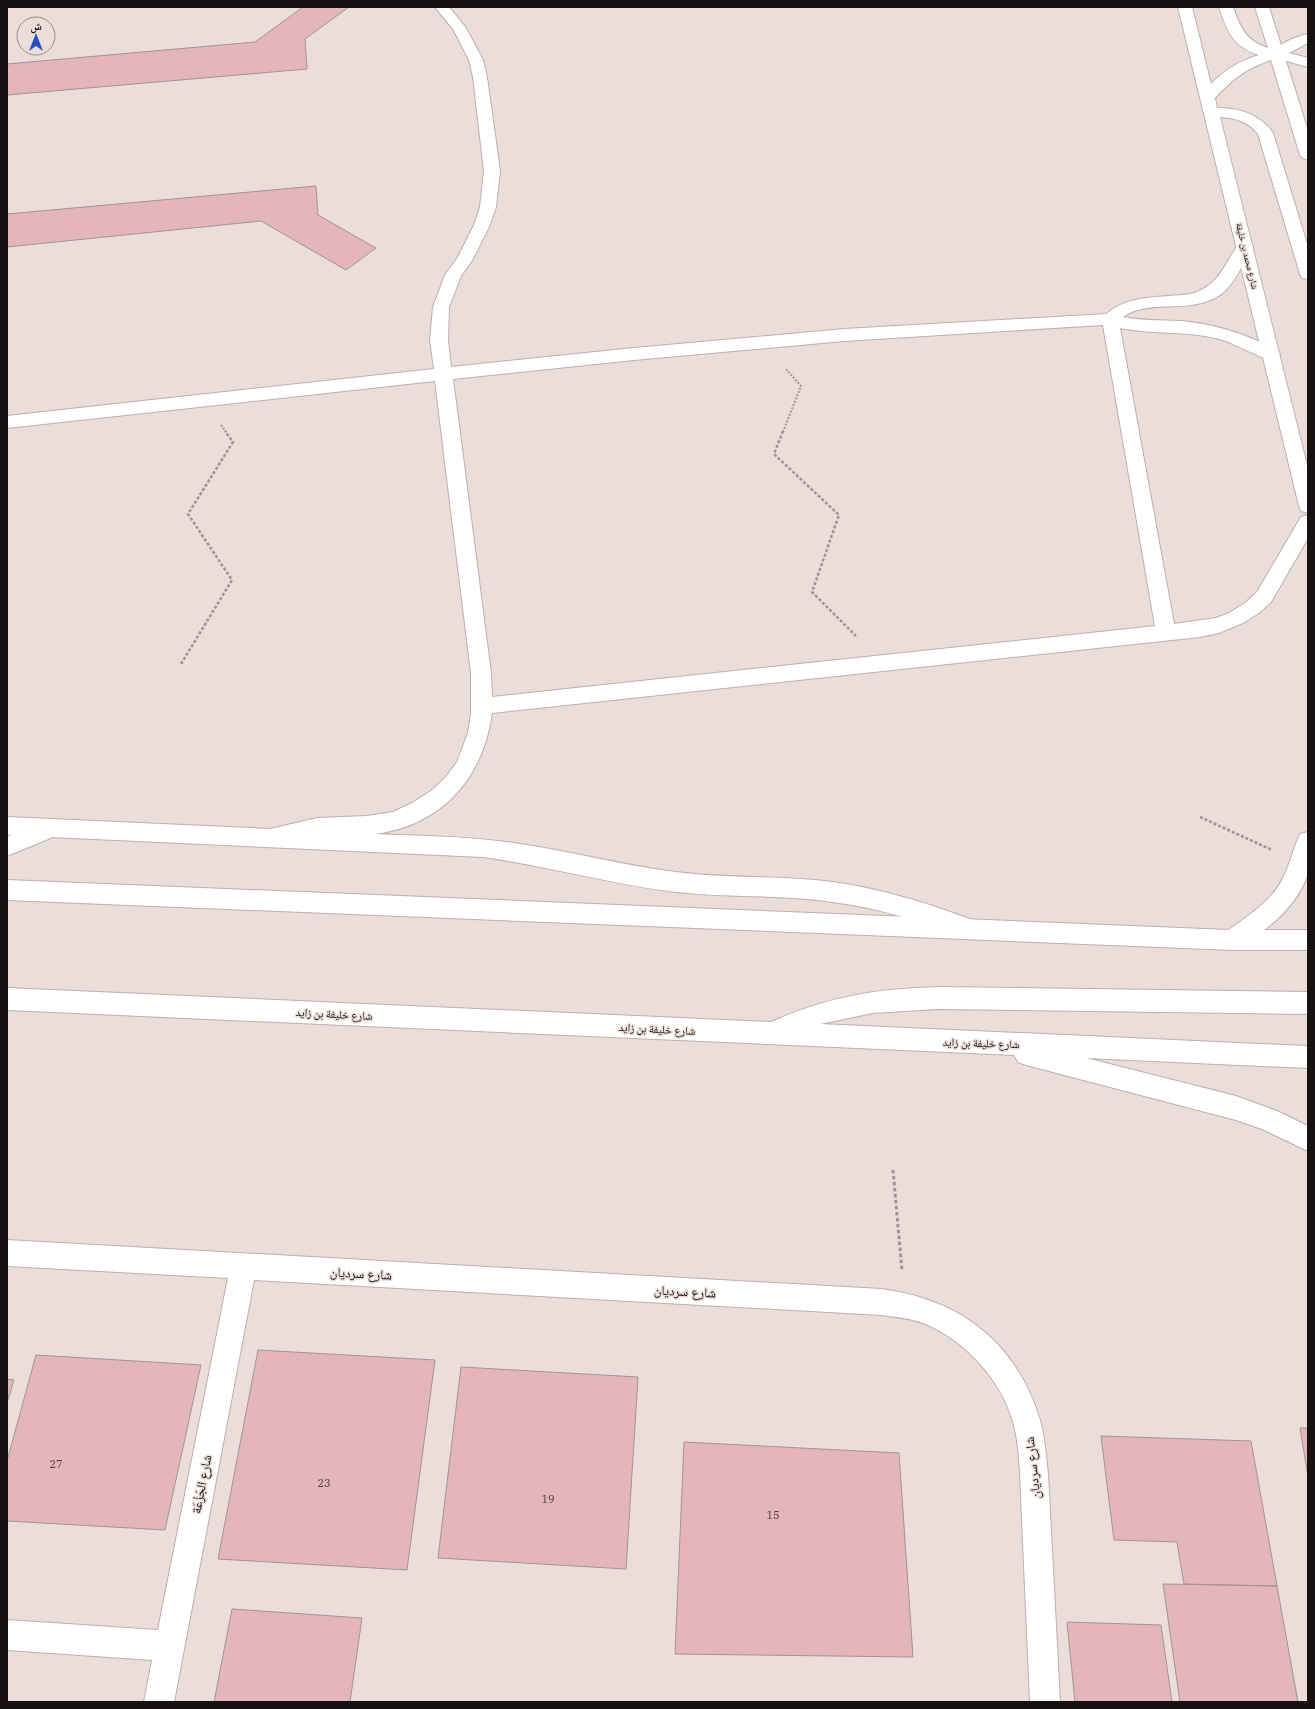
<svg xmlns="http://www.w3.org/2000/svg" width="1315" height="1709" viewBox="0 0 1315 1709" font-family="'IBM Plex Serif','Noto Naskh Arabic',serif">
<rect width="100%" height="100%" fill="#ebddd9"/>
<!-- building -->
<path fill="#e4b5bb" stroke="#a19495" d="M303,7h46l-44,32 2,30 -300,26v-31l248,-22z
M316,186l2,29 58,33 -30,22 -85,-49 -254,26v-33z
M258,1350l177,10 -28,210 -189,-11z
M36,1355l165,10 -36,165 -158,-9v-60z
M461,1367l177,10 -12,192 -188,-11z
M7,1379l7,1 -7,23z
M1300,1428h8v49z
M1101,1436l150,5 26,145 -93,-2 -7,-42 -63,-2z
M684,1442l215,11 14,204 -238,-3z
M1163,1584l114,2 21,116h-118z
M232,1609l130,9 -12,84h-136z
M1067,1622l94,3 11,77h-97z"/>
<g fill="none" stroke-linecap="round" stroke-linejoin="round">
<!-- lane casing -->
<g stroke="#bdafac" stroke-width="2">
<path id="lane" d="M435,7h14l17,21 17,32 4,17 13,94 -4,36 -6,18 -17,34 -12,17 -12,31 -1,33 3,27 183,-19 210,-19 262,-15c24,-20 55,-16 85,-20 28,-8 33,-29 48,-51l6,-1 6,1 2,4c-9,14 -16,32 -28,44 -28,26 -76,6 -102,26 20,4 40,3 59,4 33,3 66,14 95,29l3,4 -3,4c-2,1 -4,2 -6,2 -6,0 -38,-17 -48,-20 -34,-10 -69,-5 -103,-12l54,296 42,-6 13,-5 16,-10 12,-11 44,-75 7,-2v23l-37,64 -12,11 -16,10 -24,10 -19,4 -708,76c-9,66 -51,113 -118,121 44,2 88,2 132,8 57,7 113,23 170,30 52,7 105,3 157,10 50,7 98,22 145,40l3,7 -3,7 -8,3c-44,-16 -90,-31 -137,-37 -52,-8 -105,-4 -157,-10 -65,-8 -128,-26 -193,-35l-476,-22v-18l263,12 47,-11 50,-2 26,-4 19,-9 19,-12 14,-13 12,-16 11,-29 3,-19v-41l-36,-292 -428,47v-12l427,-47 -4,-29 3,-33 12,-32 13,-18 16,-32 6,-18 4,-36 -11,-94 -4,-17 -16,-31zM1103,325l52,301 -663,71 -1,-24 -38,-294 181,-19 210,-19z"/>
</g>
<!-- street casing -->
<g stroke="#bdafac" stroke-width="2">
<path id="street" d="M7,1240l874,49c79,10 135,53 159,131 5,18 6,36 8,54l12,228h-30l-10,-228c-1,-18 -2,-37 -8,-55 -12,-41 -49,-80 -89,-96 -13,-5 -28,-6 -42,-8l-627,-35 -80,422h-30l8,-42 -145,-10v-30l151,10 70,-352 -221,-12z"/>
</g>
<!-- secondary casing -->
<g stroke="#bdafac" stroke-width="2">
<path id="secondary" d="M1308,34v9l-19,10 19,5v9l-36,-10 -2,-3c6,-9 27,-18 38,-20z"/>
</g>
<!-- highway casing -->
<g stroke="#bdafac" stroke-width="2">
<path id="highway" d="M1178,7h14l19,77c14,-15 29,-23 48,-29 -26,-8 -32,-24 -40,-48h14c7,20 13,34 35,41l-13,-41h14l39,124v29l-5,-2 -3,-3 -29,-95c-26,9 -38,19 -56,38l2,10c22,0 43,6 56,25l35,114v32l-6,-1 -2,-4 -42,-140c-10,-13 -23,-16 -38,-17l88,352v44l-7,-2 -2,-5z
M50,819l8,2 3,7 -3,7 -51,21v-19z
M1308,832c0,12 3,29 0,41 -7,23 -25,43 -44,57h44v20h-75l-1226,-50v-20l1222,50c20,-15 43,-29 54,-52 7,-14 10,-29 17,-44z
M937,987l371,5v22l-371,-5 -64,4 -53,11 488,22v22l-222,-10 150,38 41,15 31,15v25l-46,-22 -26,-9 -210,-55 -8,-3 -4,-7 -1007,-45v-22l764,34c55,-25 105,-33 166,-35z"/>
</g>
<!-- path-far2 -->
<path stroke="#9f9491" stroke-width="2" stroke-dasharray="2 1.5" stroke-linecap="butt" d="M221,425l5,7
M783,432l18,-46 -15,-17"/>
<!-- path-far1 -->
<path stroke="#9f9491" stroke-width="2.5" stroke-dasharray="3 2" stroke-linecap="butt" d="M783,431l-9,23 65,61 -27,77 44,44
M181,664l51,-84 -44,-66 45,-72 -8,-11
M1200,817l72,33"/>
<!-- path -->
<path stroke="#9f9491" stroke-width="3" stroke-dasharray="3.5 2.5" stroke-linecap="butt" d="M893,1170l9,101"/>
<!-- lane -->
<use href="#lane" fill="#fff" fill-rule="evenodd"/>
<!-- street -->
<use href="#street" fill="#fff" fill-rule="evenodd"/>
<!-- secondary -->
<use href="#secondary" fill="#fff" fill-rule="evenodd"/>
<!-- highway -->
<use href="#highway" fill="#fff" fill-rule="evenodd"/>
</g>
<g text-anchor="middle" stroke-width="3" stroke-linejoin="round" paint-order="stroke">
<!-- far-street labels -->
<g font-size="9" fill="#171211" stroke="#ebddd9">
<text transform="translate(1247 256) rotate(76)" y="3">شارع محمد بن خليفة</text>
</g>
<!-- street labels -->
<g font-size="11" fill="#171211" stroke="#ebddd9">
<text transform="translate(334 1014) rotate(3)" y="4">شارع خليفة بن زايد</text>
<text transform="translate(657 1029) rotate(3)" y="4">شارع خليفة بن زايد</text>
<text transform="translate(981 1043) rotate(2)" y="4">شارع خليفة بن زايد</text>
</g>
<!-- near-number labels -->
<g font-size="11" fill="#4a3b3c">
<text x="56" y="1468">27</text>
<text x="324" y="1487">23</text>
<text x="548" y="1503">19</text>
<text x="773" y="1519">15</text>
</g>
<!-- near-street labels -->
<g font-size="13" fill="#171211" stroke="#ebddd9">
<text transform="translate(361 1273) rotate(3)" y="5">شارع سرديان</text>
<text transform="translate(685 1291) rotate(3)" y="5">شارع سرديان</text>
<text transform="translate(1032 1468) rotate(-96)" y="5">شارع سرديان</text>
<text transform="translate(201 1484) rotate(-79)" y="5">شارع الجَزْعَة</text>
</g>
</g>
<!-- border -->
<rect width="1315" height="1709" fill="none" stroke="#171211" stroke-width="16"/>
<!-- north arrow -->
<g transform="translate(36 36)"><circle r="19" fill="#ebddd9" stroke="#968c89"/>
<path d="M0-3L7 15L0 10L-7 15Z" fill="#264fbe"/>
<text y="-6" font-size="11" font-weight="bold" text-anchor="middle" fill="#171211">ش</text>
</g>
</svg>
